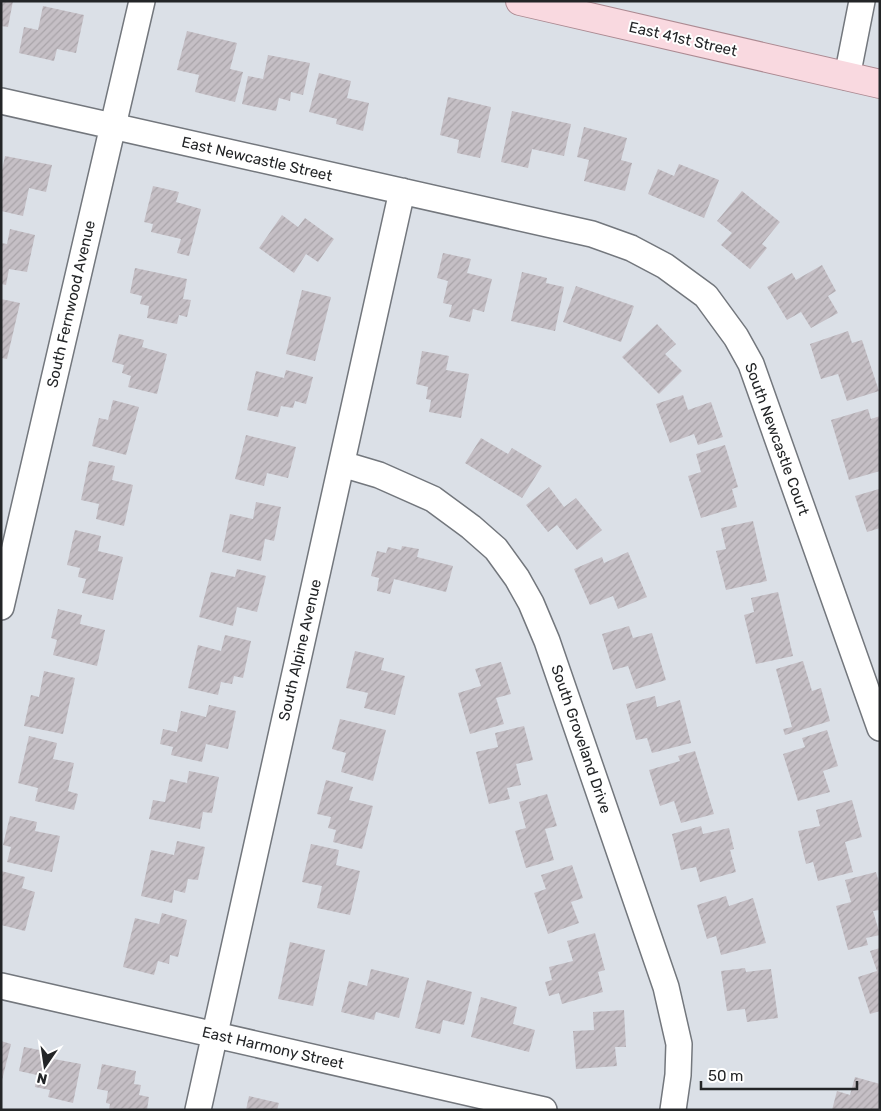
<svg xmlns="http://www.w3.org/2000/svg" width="881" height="1111" viewBox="0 0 881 1111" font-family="Rubik,sans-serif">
<defs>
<pattern id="building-hatch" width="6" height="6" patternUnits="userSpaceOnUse" patternTransform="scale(1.25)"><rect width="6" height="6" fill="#c5bfc5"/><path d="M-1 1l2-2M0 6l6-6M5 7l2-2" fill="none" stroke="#a9a4a9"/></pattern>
</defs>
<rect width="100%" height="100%" fill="#dbe0e7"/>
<!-- building -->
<path fill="url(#building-hatch)" d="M1,1h12l-5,26 -7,-1z
M43,6l41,9 -8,38 -19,-4 -3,12 -35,-8 5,-26 14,3z
M187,31l50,12 -7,26 13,3 -8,30 -40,-10 4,-17 -22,-5z
M268,55l42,8 -7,32 -12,-3 -1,9 -11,-3 -3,13 -34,-7 6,-28 15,3z
M319,73l32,8 -4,17 22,5 -6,28 -27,-7 1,-5 -28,-7z
M448,97l43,10 -11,51 -23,-5 2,-13 -19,-5z
M512,111l59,13 -7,32 -32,-7 -4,19 -27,-6z
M584,127l43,11 -6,22 11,3 -7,28 -41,-10 5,-21 -12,-3z
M5,156l47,9 -6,27 -17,-4 -6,28 -22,-5v-36z
M679,164l40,16 -15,38 -56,-24 10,-25 16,7z
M153,186l26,6 -3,10 25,7 -12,47 -12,-3 4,-14 -30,-7 2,-8 -9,-2z
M742,191l38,31 -18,22 5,4 -17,21 -29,-24 11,-12 -15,-12z
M282,215l16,12 7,-9 29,21 -16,23 -12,-8 -12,19 -35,-25z
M10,229l25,6 -8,37 -18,-3 -3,16 -5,-1v-41l6,1z
M443,253l28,6 -4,14 25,6 -8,33 -11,-3 -3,13 -21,-5 3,-12 -9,-2 5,-22 -11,-3z
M822,265l14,26 -8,5 10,17 -27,15 -10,-16 -14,8 -20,-33 25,-14 4,7z
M135,268l52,11 -4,20 8,1 -4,17 -8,-2 -2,9 -30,-6 2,-12 -9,-2 2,-8 -12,-3z
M522,272l25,6 -1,5 18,4 -9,44 -44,-10z
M576,286l58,20 -13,36 -58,-20z
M302,290l29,7 -16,64 -29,-7z
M1,299l19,4 -13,56 -6,-1z
M657,324l19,20 -11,10 17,17 -23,23 -37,-37z
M848,331l4,12 10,-3 17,51 -32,10 -9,-27 -17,5 -11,-35z
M119,334l25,6 -2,7 25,7 -10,40 -29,-7 3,-11 -9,-3 2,-8 -12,-3z
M422,351l27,5 -3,14 23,4 -8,44 -32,-6 2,-12 -5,-1 2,-12 -12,-3z
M286,370l27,7 -7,27 -11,-3 -2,7 -12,-2 -3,11 -31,-7 9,-39 28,7z
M683,395l5,15 23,-8 12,35 -25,8 -4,-11 -24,9 -14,-39z
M113,400l26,7 -13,48 -34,-9 7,-28 9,2z
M868,409l3,10 9,-3v55l-31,9 -18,-60z
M246,435l50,12 -8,31 -21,-5 -3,13 -29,-7z
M481,438l27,16 4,-6 30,18 -20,32 -57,-35z
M725,445l13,42 -6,2 5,18 -36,11 -13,-42 13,-4 -5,-18z
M89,461l26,5 -3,14 21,5 -9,41 -28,-7 3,-15 -18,-4z
M549,487l15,20 12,-9 26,32 -25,20 -20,-25 -9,7 -22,-27z
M879,489l1,39 -13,4 -12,-36z
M256,502l25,5 -7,34 -9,-2 -4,22 -39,-9 8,-38 23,5z
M753,521l14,60 -41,9 -10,-39 10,-2 -5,-21z
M75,530l26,6 -3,15 25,6 -10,43 -31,-7 4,-14 -8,-2 2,-9 -13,-3z
M402,546l17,3 -2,8 36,9 -7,26 -52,-13 -4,15 -13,-3 2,-13 -8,-2 6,-25 9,2 2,-6 13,3z
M628,552l19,45 -29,12 -5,-13 -23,9 -16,-36 28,-12 2,6z
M237,569l29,7 -9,36 -20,-5 -4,19 -34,-9 12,-45 24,5z
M778,592l15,64 -37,8 -12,-49 10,-3 -3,-14z
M58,609l24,6 -2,9 25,6 -8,36 -44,-11 4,-15 -6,-2z
M629,626l4,12 19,-5 14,47 -30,9 -8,-23 -15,4 -11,-36z
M225,635l26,6 -8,37 -9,-2 -2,8 -11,-2 -3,13 -30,-7 10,-43 23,6z
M355,651l29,7 -3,12 24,6 -10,39 -31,-7 4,-15 -22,-5z
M803,661l9,30 9,-3 9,33 -45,14 -2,-6 9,-2 -16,-58z
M501,662l10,32 -15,4 8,26 -34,10 -12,-41 23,-7 -6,-17z
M44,671l31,7 -12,56 -39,-8 7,-31 8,2z
M655,696l2,11 23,-7 11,43 -39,10 -5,-15 -11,2 -10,-36z
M209,705l27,6 -8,38 -22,-5 -4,18 -31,-7 2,-8 -13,-3 3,-15 14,3 4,-21 25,6z
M340,719l46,11 -13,51 -32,-9 5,-19 -14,-4z
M524,726l9,34 -17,4 5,21 -14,3 3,11 -21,5 -13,-52 22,-5 -3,-14z
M827,730l11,36 -15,5 7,21 -32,9 -15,-47 22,-7 -3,-9z
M29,736l28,7 -4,16 21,4 -6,28 10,3 -4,16 -39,-9 3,-13 -20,-5z
M695,751l19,63 -33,9 -7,-22 -14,5 -11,-36 31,-9 -2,-5z
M189,771l30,6 -7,36 -9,-1 -3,17 -51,-10 4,-19 12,2 5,-23 17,4z
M326,780l27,7 -4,13 24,6 -11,43 -29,-7 3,-12 -8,-2 3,-11 -14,-3z
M547,794l10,32 -12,3 9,31 -28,8 -11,-37 11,-3 -7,-26z
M852,800l10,37 -17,5 8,30 -35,9 -5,-19 -7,2 -8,-33 22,-5 -4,-16z
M10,816l27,6 -2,9 25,5 -8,36 -45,-10 4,-15 -8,-2z
M701,826l2,8 26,-6 5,21 -4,1 6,22 -36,10 -4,-15 -15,3 -9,-36z
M177,841l28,6 -7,33 -10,-1 -3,14 -11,-3 -2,13 -31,-7 10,-46 23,5z
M311,844l28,6 -3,15 24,6 -10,44 -33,-7 5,-22 -20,-4z
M572,865l11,33 -12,4 8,21 -31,11 -14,-41 12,-4 -5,-14z
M1,871l24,6 -3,11 13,4 -10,39 -24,-6z
M876,872l4,14v24l-7,1 7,24 -14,3 2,7 -20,5 -12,-44 15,-4 -6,-22z
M726,896l3,10 24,-8 13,45 -45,12 -5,-19 -9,3 -10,-34z
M162,913l25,7 -9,37 -8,-2 -1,9 -11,-3 -4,14 -31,-8 12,-49 24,6z
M595,933l10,37 -7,2 5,20 -41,12 -3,-11 -10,3 -4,-14 7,-2 -3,-13 24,-6 -6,-20z
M290,942l35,8 -12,56 -35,-7z
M880,948v63l-10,3 -12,-37 19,-6 -7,-20z
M745,968l1,4 25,-3 7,49 -31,4 -2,-13 -18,2 -6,-40z
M371,969l38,9 -10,40 -23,-6 -2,8 -33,-8 8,-31 18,5z
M427,980l45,12 -8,33 -21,-5 -3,14 -25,-6z
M481,997l36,10 -4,17 22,6 -6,22 -58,-15z
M624,1010l2,37h-11l2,19 -41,3 -3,-38 21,-1 -1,-18z
M1,1041l10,3 -9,36h-1z
M24,1047l31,6 -1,6 27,5 -8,39 -25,-6 2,-7 -15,-3 2,-12 -18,-4z
M102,1064l34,7 -2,13 7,1 -2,10 10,2 -2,13h-38l1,-6 -4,-1 2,-12 -11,-2z
M855,1077l25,7v26h-48l5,-19 13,4z
M249,1096l30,7 -2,7h-31z"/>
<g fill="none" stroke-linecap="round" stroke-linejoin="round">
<!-- minor casing -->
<g stroke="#73777d" stroke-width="28">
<path id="minor" d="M847,77l15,-76
M1,101l591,133 39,14 34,18 41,30 30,41 15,27 129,364
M342,464l37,11 54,24 38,28 25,22 21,29 14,25 16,38 119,346 13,57 -1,31 -5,35
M1,607l141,-606
M1,986l543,124
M198,1110l204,-919"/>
</g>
<!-- major casing -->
<g stroke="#ac8a92" stroke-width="30">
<path id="major" d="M520,1l360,83"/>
</g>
<!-- minor -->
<use href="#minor" stroke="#fff" stroke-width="25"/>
<!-- major -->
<use href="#major" stroke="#f9d9e0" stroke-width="28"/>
</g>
<g text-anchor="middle" stroke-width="4" stroke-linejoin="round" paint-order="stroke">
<!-- street labels -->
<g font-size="15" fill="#232527" stroke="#fff">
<text transform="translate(683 39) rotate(13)" y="5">East 41st Street</text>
<text transform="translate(257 159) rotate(13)" y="5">East Newcastle Street</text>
<text transform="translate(71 304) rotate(-77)" y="5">South Fernwood Avenue</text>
<text transform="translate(777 439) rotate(70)" y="5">South Newcastle Court</text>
<text transform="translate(300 650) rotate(-77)" y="5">South Alpine Avenue</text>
<text transform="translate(581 739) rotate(71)" y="5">South Groveland Drive</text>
<text transform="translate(273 1048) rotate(13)" y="5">East Harmony Street</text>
</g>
</g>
<!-- border -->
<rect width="881" height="1111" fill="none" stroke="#232527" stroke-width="5"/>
<!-- north arrow -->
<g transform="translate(45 1066) rotate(193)" stroke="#ffffff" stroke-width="4" paint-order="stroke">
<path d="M0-4L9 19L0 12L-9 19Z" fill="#232527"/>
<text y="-8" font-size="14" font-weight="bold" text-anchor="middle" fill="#232527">N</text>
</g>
<!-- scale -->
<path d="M701 1081v8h156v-8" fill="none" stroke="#232527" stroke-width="2.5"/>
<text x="708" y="1081" font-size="15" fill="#232527" stroke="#ffffff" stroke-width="4" paint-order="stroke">50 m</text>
</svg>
